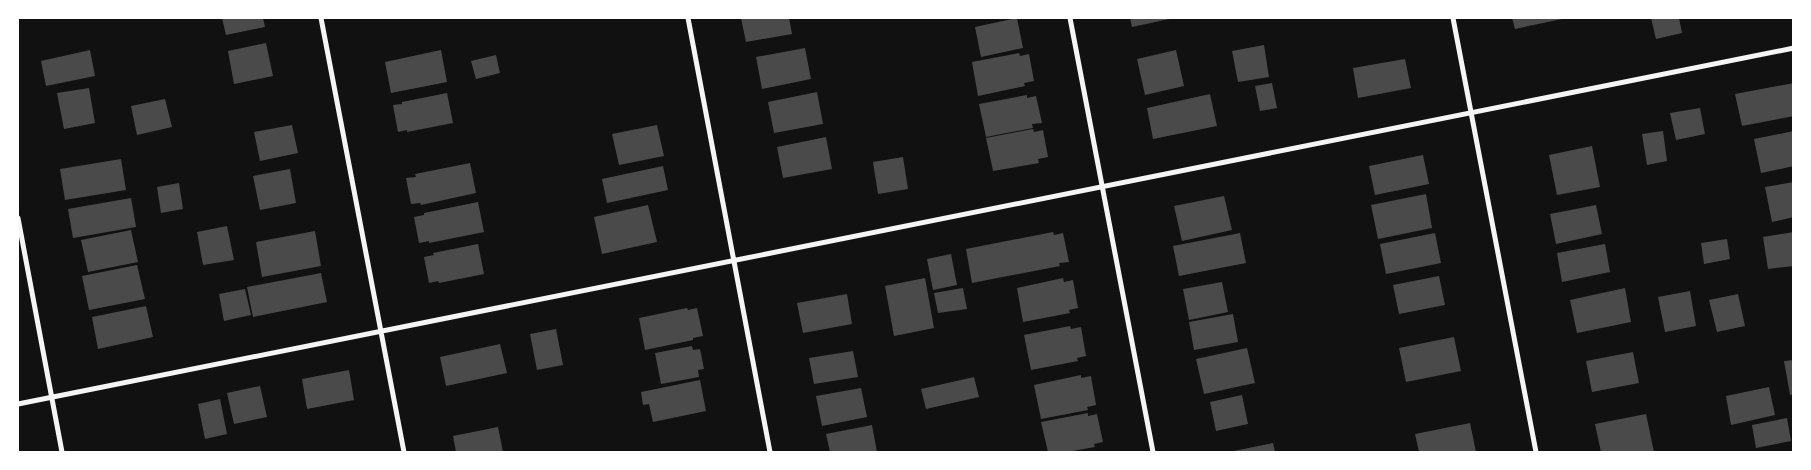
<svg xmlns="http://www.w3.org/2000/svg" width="1811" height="470" viewBox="0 0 1811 470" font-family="Spectral,serif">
<rect width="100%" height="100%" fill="#111"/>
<!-- building -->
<path fill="#4a4a4a" d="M222,18h41l2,9 -39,8z
M741,18h48l3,16 -46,8z
M1017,18l6,30 -42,9 -6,-30z
M1130,18h44l-42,9z
M1512,18h49l1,1 -47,10z
M1651,18h28l3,15 -26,6z
M266,43l7,33 -39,8 -6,-33z
M1264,45l5,32 -31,5 -6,-31z
M805,48l6,31 -49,10 -6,-32z
M90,50l5,26 -49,10 -5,-25z
M441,50l6,32 -56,11 -6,-31z
M1176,50l8,36 -39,9 -8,-36z
M1019,53l1,3 9,-2 5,27 -10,2 1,3 -47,10 -6,-34z
M496,55l4,18 -24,6 -5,-18z
M1405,59l6,29 -53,10 -5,-30z
M1272,83l5,25 -17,3 -5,-25z
M1794,83v33l-52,10 -7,-32z
M89,88l6,35 -31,6 -7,-36z
M817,92l6,32 -49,9 -6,-31z
M447,93l6,30 -46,9v-2l-9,2 -5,-27 9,-1v-2z
M1210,94l7,32 -64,13 -6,-31z
M1027,95v3l9,-2 6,27 -10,1 1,4 -47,9 -7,-33z
M165,99l7,28 -35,8 -6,-29z
M1700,108l5,26 -29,6 -6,-27z
M292,125l6,28 -38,8 -6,-29z
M657,125l7,31 -45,9 -7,-31z
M1033,129l1,3 9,-2 5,27 -10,2 1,4 -46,8 -7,-33z
M1663,131l4,30 -20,4 -5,-31z
M1794,131v35l-33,7 -7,-34z
M826,137l6,32 -49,9 -6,-31z
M1592,146l8,41 -43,8 -8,-40z
M1423,155l6,29 -54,11 -6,-29z
M903,157l5,32 -30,5 -5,-32z
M121,159l5,31 -61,10 -5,-31z
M470,163l6,30 -55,12 -1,-2 -9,1 -5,-26 10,-1 -1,-3z
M663,166l5,24 -61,13 -5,-24z
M290,169l6,34 -36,7 -7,-34z
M1794,182v35l-22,5 -7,-35z
M179,183l4,26 -22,4 -4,-26z
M1426,194l6,34 -54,11 -7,-34z
M1224,196l8,34 -50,11 -8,-35z
M131,198l5,29 -63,11 -5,-29z
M478,202l6,30 -55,11v-2l-10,2 -5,-26 10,-2v-2z
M648,205l9,37 -55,12 -8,-37z
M1596,205l6,29 -46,10 -6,-30z
M227,226l7,34 -31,5 -6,-33z
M131,230l7,32 -50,10 -7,-32z
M315,231l6,35 -59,11 -6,-35z
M1053,232l1,3 9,-2 6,29 -10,1 1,3 -88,17 -6,-34z
M1794,232v34l-26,3 -5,-32z
M1240,233l6,30 -67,13 -6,-30z
M1435,233l6,30 -55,11 -6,-30z
M1727,239l3,20 -26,5 -3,-21z
M478,244l6,30 -45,9 -1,-2 -9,2 -5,-26 10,-2 -1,-2z
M1605,244l5,28 -48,10 -5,-29z
M951,254l6,31 -24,5 -6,-31z
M137,265l8,34 -56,11 -7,-34z
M321,273l6,29 -74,15 -6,-30z
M1439,276l6,29 -46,9 -6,-29z
M925,278l9,50 -40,8 -9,-50z
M1063,278l1,4 9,-2 5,28 -9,2 1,3 -47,9 -6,-34z
M1222,282l6,30 -39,8 -6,-31z
M963,288l4,21 -29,4 -4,-20z
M1625,288l6,34 -54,11 -7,-33z
M245,289l6,26 -27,6 -5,-27z
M1690,291l6,35 -31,6 -7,-35z
M847,294l5,30 -49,9 -6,-30z
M1738,294l7,32 -28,6 -8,-32z
M146,306l7,31 -55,12 -6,-32z
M687,308l1,2 9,-2 6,28 -10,2v2l-48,10 -6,-32z
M1233,314l5,28 -44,8 -5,-28z
M1070,326l1,3 10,-2 5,29 -9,2 1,3 -47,9 -7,-35z
M556,329l7,36 -26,5 -7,-36z
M1454,337l7,34 -55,11 -7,-34z
M500,344l7,29 -61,13 -6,-29z
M692,346l1,4 7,-1 4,20 -6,1 1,7 -38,7 -6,-31z
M1247,348l8,35 -51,11 -8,-35z
M853,351l5,26 -44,7 -5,-26z
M1633,352l6,31 -47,9 -6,-31z
M1794,360v34l-4,1 -6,-34z
M349,370l5,30 -47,9 -5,-30z
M1081,375v3l10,-2 5,29 -9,2 1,3 -47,9 -7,-34z
M974,377l5,20 -53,12 -5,-20z
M700,380l6,31 -53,11 -4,-18 -6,1 -2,-13z
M260,386l7,31 -33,7 -7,-31z
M1769,387l6,28 -44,10 -5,-29z
M861,388l6,29 -45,9 -6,-30z
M1242,395l6,29 -32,7 -6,-29z
M220,399l7,35 -22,5 -7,-35z
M1088,413v3l9,-2 6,28 -9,2 1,3 -28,5h-19l-7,-30z
M1646,414l8,38h-53l-6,-28z
M1787,418l4,23 -35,7 -4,-23z
M1470,423l6,29h-57l-4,-18z
M872,425l5,27h-47l-4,-18z
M498,427l5,25h-47l-3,-16z
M1273,443l2,9h-46z"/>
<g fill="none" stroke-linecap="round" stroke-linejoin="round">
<!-- minor -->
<path stroke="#f5f5f5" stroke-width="5" d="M321,18l83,434
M688,18l82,434
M1070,18l83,434
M1453,18l83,434
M18,218l44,234
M18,404l1776,-356"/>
</g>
<!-- border -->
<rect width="1811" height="470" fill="none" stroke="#ffffff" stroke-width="38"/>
</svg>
